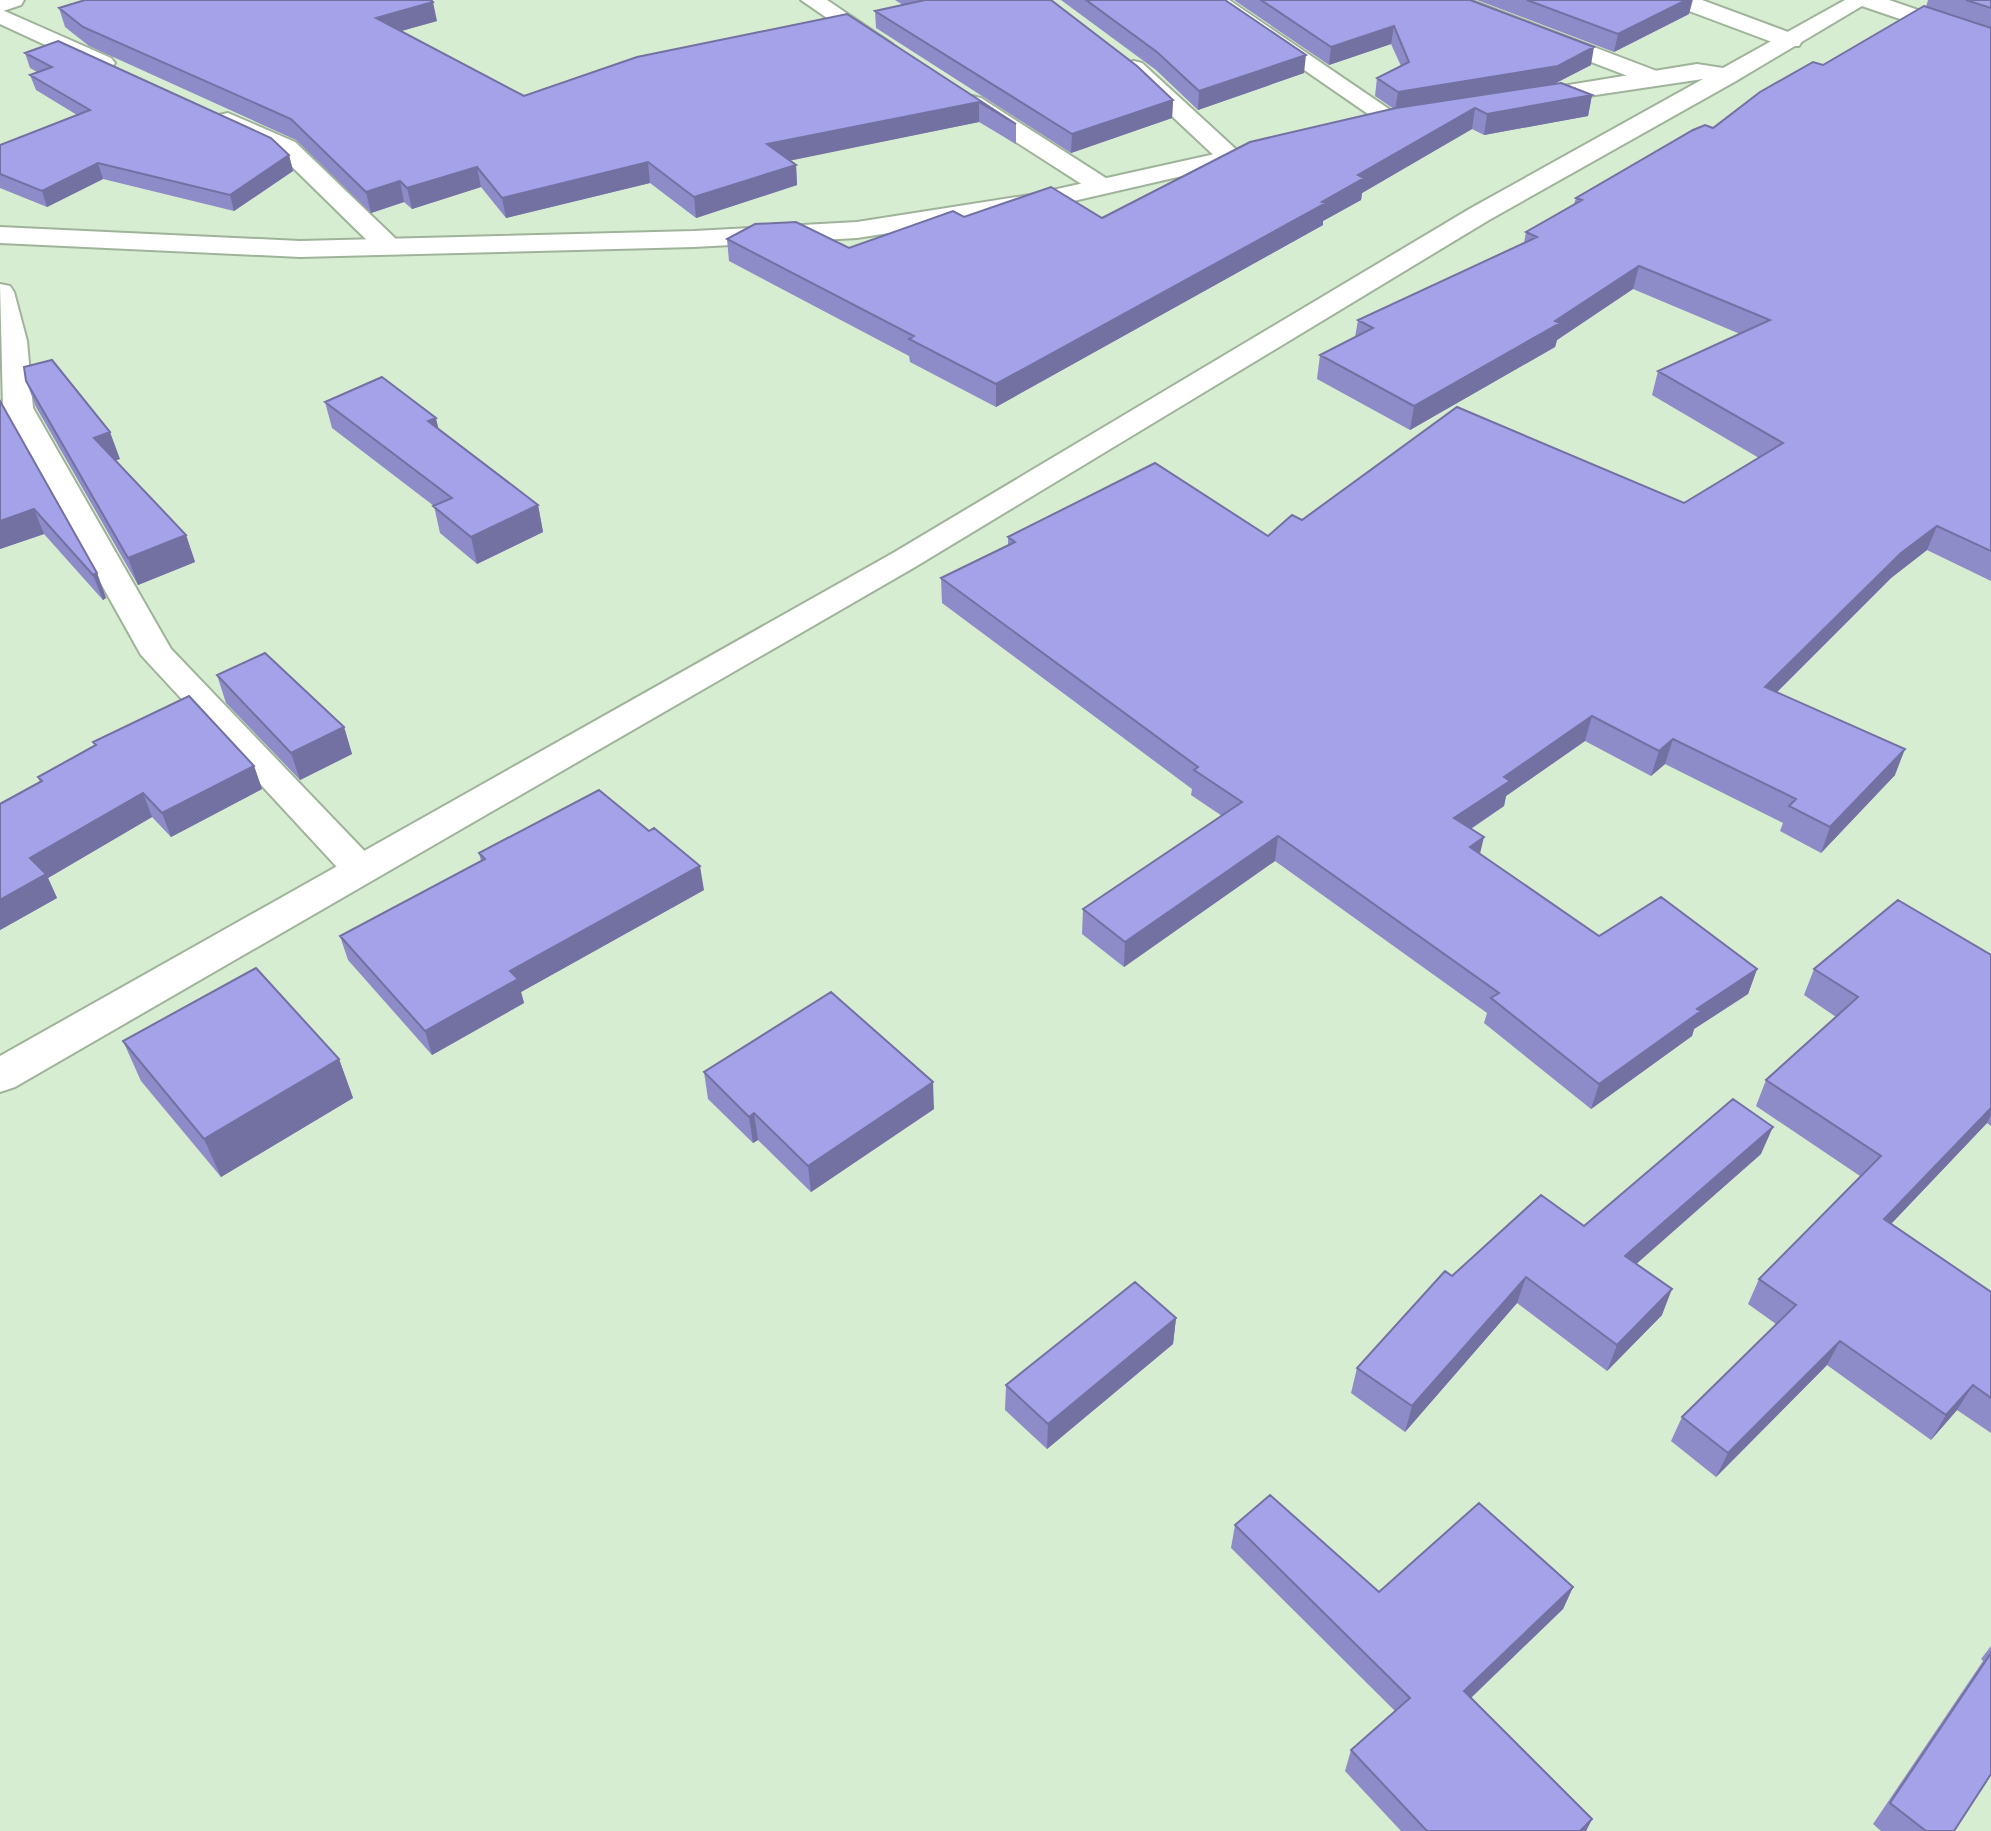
<svg xmlns="http://www.w3.org/2000/svg" width="1991" height="1831" viewBox="0 0 1991 1831" font-family="Lato,sans-serif">
<rect width="100%" height="100%" fill="#d7edd2"/>
<g fill="none" stroke-linecap="round" stroke-linejoin="round">
<!-- minor casing -->
<g stroke="#9fb39a" stroke-width="4">
<path id="minor" d="M801,0h26l65,44 -4,5h-16z
M1203,0h26l176,120 -3,5h-18z
M1439,0h31l192,73 4,5 -4,5h-16l-204,-78z
M1670,0h32l97,36 3,5 -3,5h-16l-110,-41z
M1856,0h33l102,35v15l-132,-45z
M0,9l111,49 4,5 -4,5h-16l-95,-44z
M1134,61l8,2 98,90 4,5 -4,5h-18l-96,-90 -4,-5 4,-5z
M972,96l9,2 131,84 4,5 -4,5h-18l-131,-84 -3,-5 3,-5z
M228,113l67,29 103,99 4,6 -4,6h-18l-103,-101 -58,-27 -3,-5 3,-5z
M0,284l10,2 4,6 13,49 6,67 138,241 203,212 6,9 -6,9 -13,4 -13,-4 -207,-224 -138,-247z"/>
</g>
<!-- major casing -->
<g stroke="#9fb39a" stroke-width="4">
<path id="major" d="M0,0h24l-3,5 -21,7z
M1845,0h27l-136,81 -247,139 -574,347 -900,520 -15,5v-36l893,-503 578,-345 232,-129 -175,26 -8,-2 -4,-5 4,-5 177,-29 26,4z
M1260,144l9,2 3,5 -3,5 -239,55 -173,27 -163,9 -394,10 -300,-14v-16l300,14 394,-10 163,-9 173,-27z"/>
</g>
<!-- minor -->
<use href="#minor" fill="#fff" fill-rule="evenodd"/>
<!-- major -->
<use href="#major" fill="#fff" fill-rule="evenodd"/>
</g>
<!-- wall -->
<path fill="#8d8bc8" d="M895,0h156l122,100 -1,18 -101,35 -195,-125 -1,-17 28,-6z
M1061,0h164l79,73 -106,37 -42,-40z
M1234,0h236l121,65 -37,19 38,11 -4,21 -104,19 -12,-6 -110,64 -1,7 -38,21v4l-327,182 -86,-45 -1,-6 -180,-95 -2,-22 122,9 115,-31 138,1 292,-109 -19,-13 2,-18 24,-12 -10,-22 -62,21z
M1477,0h216l-4,14 -75,38z
M1928,0h63v581l-64,-31 -36,28 -114,114 118,83 -74,78 -41,-22 3,-8 -118,-59 -14,12 -66,-35 -79,55 -2,10 -33,23 9,25 119,82 158,33 -9,25 -54,35 -2,7 -101,73 -107,-86 3,-10 -212,-152 -151,106 -42,-33 1,-25 139,-93 -31,-21 1,-6 -250,-186 -1,-25 67,-33v-8l260,-1 34,-16 382,-17 75,-45 -107,-63 6,-24 82,-37 -107,-45 -76,51 -2,7 -145,83 -93,-51 3,-24 35,-18 3,-17 166,-77 2,-11 48,-28 2,-6 137,-70 213,-121z
M59,8l378,13 -36,10 123,65 323,-82 169,110v20l-37,-22 -189,38 6,5 1,20 -101,33 -46,-35 -144,35 -25,-31 -69,22 -8,-7 -33,11 -75,-73 -207,-94 -24,-19z
M25,53l264,102 4,16 -59,40 -131,-32 -56,28 -47,-19v-43l77,-30 -41,-25 -6,-15 7,-3 -7,-4z
M26,381l94,78 -5,1 71,75 9,27 -57,23 -102,-178z
M0,401l97,172 9,25 -3,2 -59,-66 -44,15z
M325,402l114,28 99,75 5,27 -66,32 -37,-31 -6,-27 -102,-78z
M217,675l127,52 8,27 -52,26 -74,-77z
M93,742l161,24 8,23 -91,48 -19,-20 -104,61 9,20 -57,32v-127l40,-21 -2,-5 57,-32z
M479,853l225,37 -183,102 3,11 -92,52 -84,-95 -8,-24 141,-75z
M1991,955v171l-4,-3 -96,101 100,68v141l-34,-23 -26,30 -104,-75 -111,112 -45,-36 11,-24 94,-93 -28,-20 11,-25 101,-103 -104,-70 10,-26 70,-63 -32,-22 10,-26z
M123,1041l216,18 14,39 -132,79 -80,-96z
M704,1072l230,37 -123,83 -53,-52 -5,3 -45,-44z
M1761,1154l-125,109 26,52 -55,56 -90,-68 -112,129 -54,-39 6,-25 95,-92 132,-50z
M1176,1318l-3,26 -126,105 -42,-39 1,-25z
M1235,1525l144,67 194,-5 -10,22 -92,89 121,121 -6,12h-185l-56,-60 6,-21 44,-39 -164,-163z
M1991,1646v128l-37,57h-73l-8,-7 110,-163 -2,-2z"/>
<!-- shaded-wall -->
<path fill="#7371a2" d="M1686,0h6l-3,14 -75,38 4,-18z
M433,2l4,19 -57,16 -4,-19z
M1394,26l-3,18 -62,21 2,-18z
M1594,47l-3,18 -37,19 -159,26 3,-18z
M1306,55l-2,18 -106,37 1,-19z
M1592,95l-4,21 -104,19 3,-21z
M1173,100l-1,18 -101,35 1,-19z
M979,102v20l-210,43 -2,-21z
M1475,108l-3,21 -110,64 -1,7 -38,21v4l-327,182v-23l326,-182 36,-27z
M289,155l4,16 -59,40 -4,-16z
M648,162l2,21 -144,35 -4,-20z
M98,163l5,16 -56,28 -5,-16z
M796,165l1,20 -101,33 -2,-21z
M477,167l4,20 -69,22 -5,-21z
M400,181l4,21 -33,11 -5,-21z
M1639,266l-6,23 -76,51 -2,7 -145,83 4,-24 141,-85z
M436,418l6,26 -14,-23z
M110,432l10,27 -17,5 -9,-26z
M538,505l5,27 -66,32 -6,-27z
M34,509l10,25 -44,15v-28z
M1937,526l-10,24 -36,28 -134,134 8,-25 136,-134z
M186,535l9,27 -57,23 -10,-27z
M97,573l9,25 -3,2 -10,-25z
M1592,716l-7,25 -79,55 -2,10 -55,37 5,-25 50,-41z
M344,727l8,27 -52,26 -9,-27z
M1673,739l-8,25 -14,12 8,-25z
M1905,749l-10,26 -74,78 9,-26z
M254,766l8,23 -91,48 -9,-24z
M143,793l9,24 -104,61 9,20 -57,32v-30l30,-42z
M1278,836l-3,25 -151,106 1,-25z
M1484,837l-6,25 -8,-15z
M700,866l4,24 -183,102 3,11 -92,52 -7,-24 85,-60z
M1757,969l-9,25 -54,35 -2,7 -101,73 8,-25 98,-75z
M339,1059l14,39 -132,79 -17,-38z
M933,1082l1,27 -123,83 -3,-26z
M1991,1108v7l-4,8 -116,122 13,-26z
M754,1113l4,27 -5,3 -4,-26z
M1773,1127l-12,27 -145,128 9,-26z
M1526,1277l-9,26 -112,129 7,-26z
M1672,1289l-10,26 -55,56 10,-26z
M1176,1318l-3,26 -126,105 1,-25z
M1840,1341l-13,24 -111,112 12,-24z
M1973,1385l-16,25 -26,30 15,-25z
M1573,1587l-10,22 -107,103 8,-21z
M1592,1819l-6,12h-6z"/>
<!-- building -->
<path fill="#a4a2e8" stroke="#7371a2" stroke-width="2" d="M85,0h346l2,2 -57,16 148,78 113,-39 210,-43 169,110 -37,-22 -212,42 29,21 -102,32 -46,-35 -146,36 -25,-31 -70,21 -7,-7 -34,11 -75,-73 -208,-92 -24,-19z
M925,0h126l86,66 36,34 -101,34 -197,-123z
M1086,0h139l81,55 -107,36 -42,-39z
M1261,0h209l124,47 -36,19 -160,26 -21,-14 32,-16 -15,-36 -63,21z
M1527,0h159l-68,34z
M1966,0h25v8z
M1924,6l67,22v523l-54,-25 -36,27 -136,134 140,62 -75,78 -41,-21 7,-7 -123,-60 -14,12 -67,-35 -88,61 6,4 -56,37 30,19 -14,10 129,89 62,-39 96,72 -60,40 4,2 -102,73 -108,-86 8,-5 -221,-157 -153,106 -42,-33 159,-107 -48,-32 4,-3 -257,-189 74,-36 -7,-5 147,-74 113,73 24,-21 10,5 155,-113 227,96 99,-60 -125,-72 112,-51 -131,-54 -84,55 5,2 -146,83 -94,-51 53,-27 -15,-8 179,-83 -11,-5 56,-32 -6,-2 117,-68 12,-5 8,3 47,-36 53,-30 10,3z
M58,41l213,97 18,17 -59,40 -132,-32 -56,28 -42,-17v-29l90,-35 -60,-35 22,-8 -27,-14z
M1561,83l31,12 -105,19 -12,-6 -117,67 6,3 -42,24 4,1 -330,181 -87,-45 5,-3 -187,-97 28,-15 41,-2 53,26 104,-37 11,6 87,-30 51,31 148,-76 146,-34z
M52,360l58,72 -16,6 92,97 -58,23 -102,-177 -2,-14z
M382,377l54,41 -8,3 110,84 -67,32 -38,-31 19,-8 -127,-96z
M0,401l97,172 -4,2 -59,-66 -34,12z
M265,653l79,74 -53,26 -74,-78z
M189,696l65,70 -92,47 -19,-20 -113,65 16,16 -46,26v-96l42,-23 -4,-4 58,-32 -3,-3z
M599,790l50,41 5,-3 46,38 -190,105 8,8 -93,52 -85,-95 145,-77 -6,-6z
M1898,900l93,55v153l-107,111 107,73v106l-18,-13 -27,30 -106,-74 -112,112 -46,-36 114,-112 -37,-26 122,-123 -115,-76 92,-83 -44,-28z
M256,968l83,91 -135,80 -81,-98z
M831,992l102,90 -125,84 -54,-53 -5,4 -45,-45z
M1733,1099l40,28 -148,129 47,33 -55,56 -91,-68 -114,129 -55,-38 88,-97 7,5 89,-81 43,31z
M1135,1282l41,36 -128,106 -42,-39z
M1270,1495l109,97 100,-89 94,84 -109,104 128,128 -12,12h-153l-76,-81 59,-52 -175,-173z
M1991,1653v121l-37,57h-28l-36,-28z"/>
</svg>
